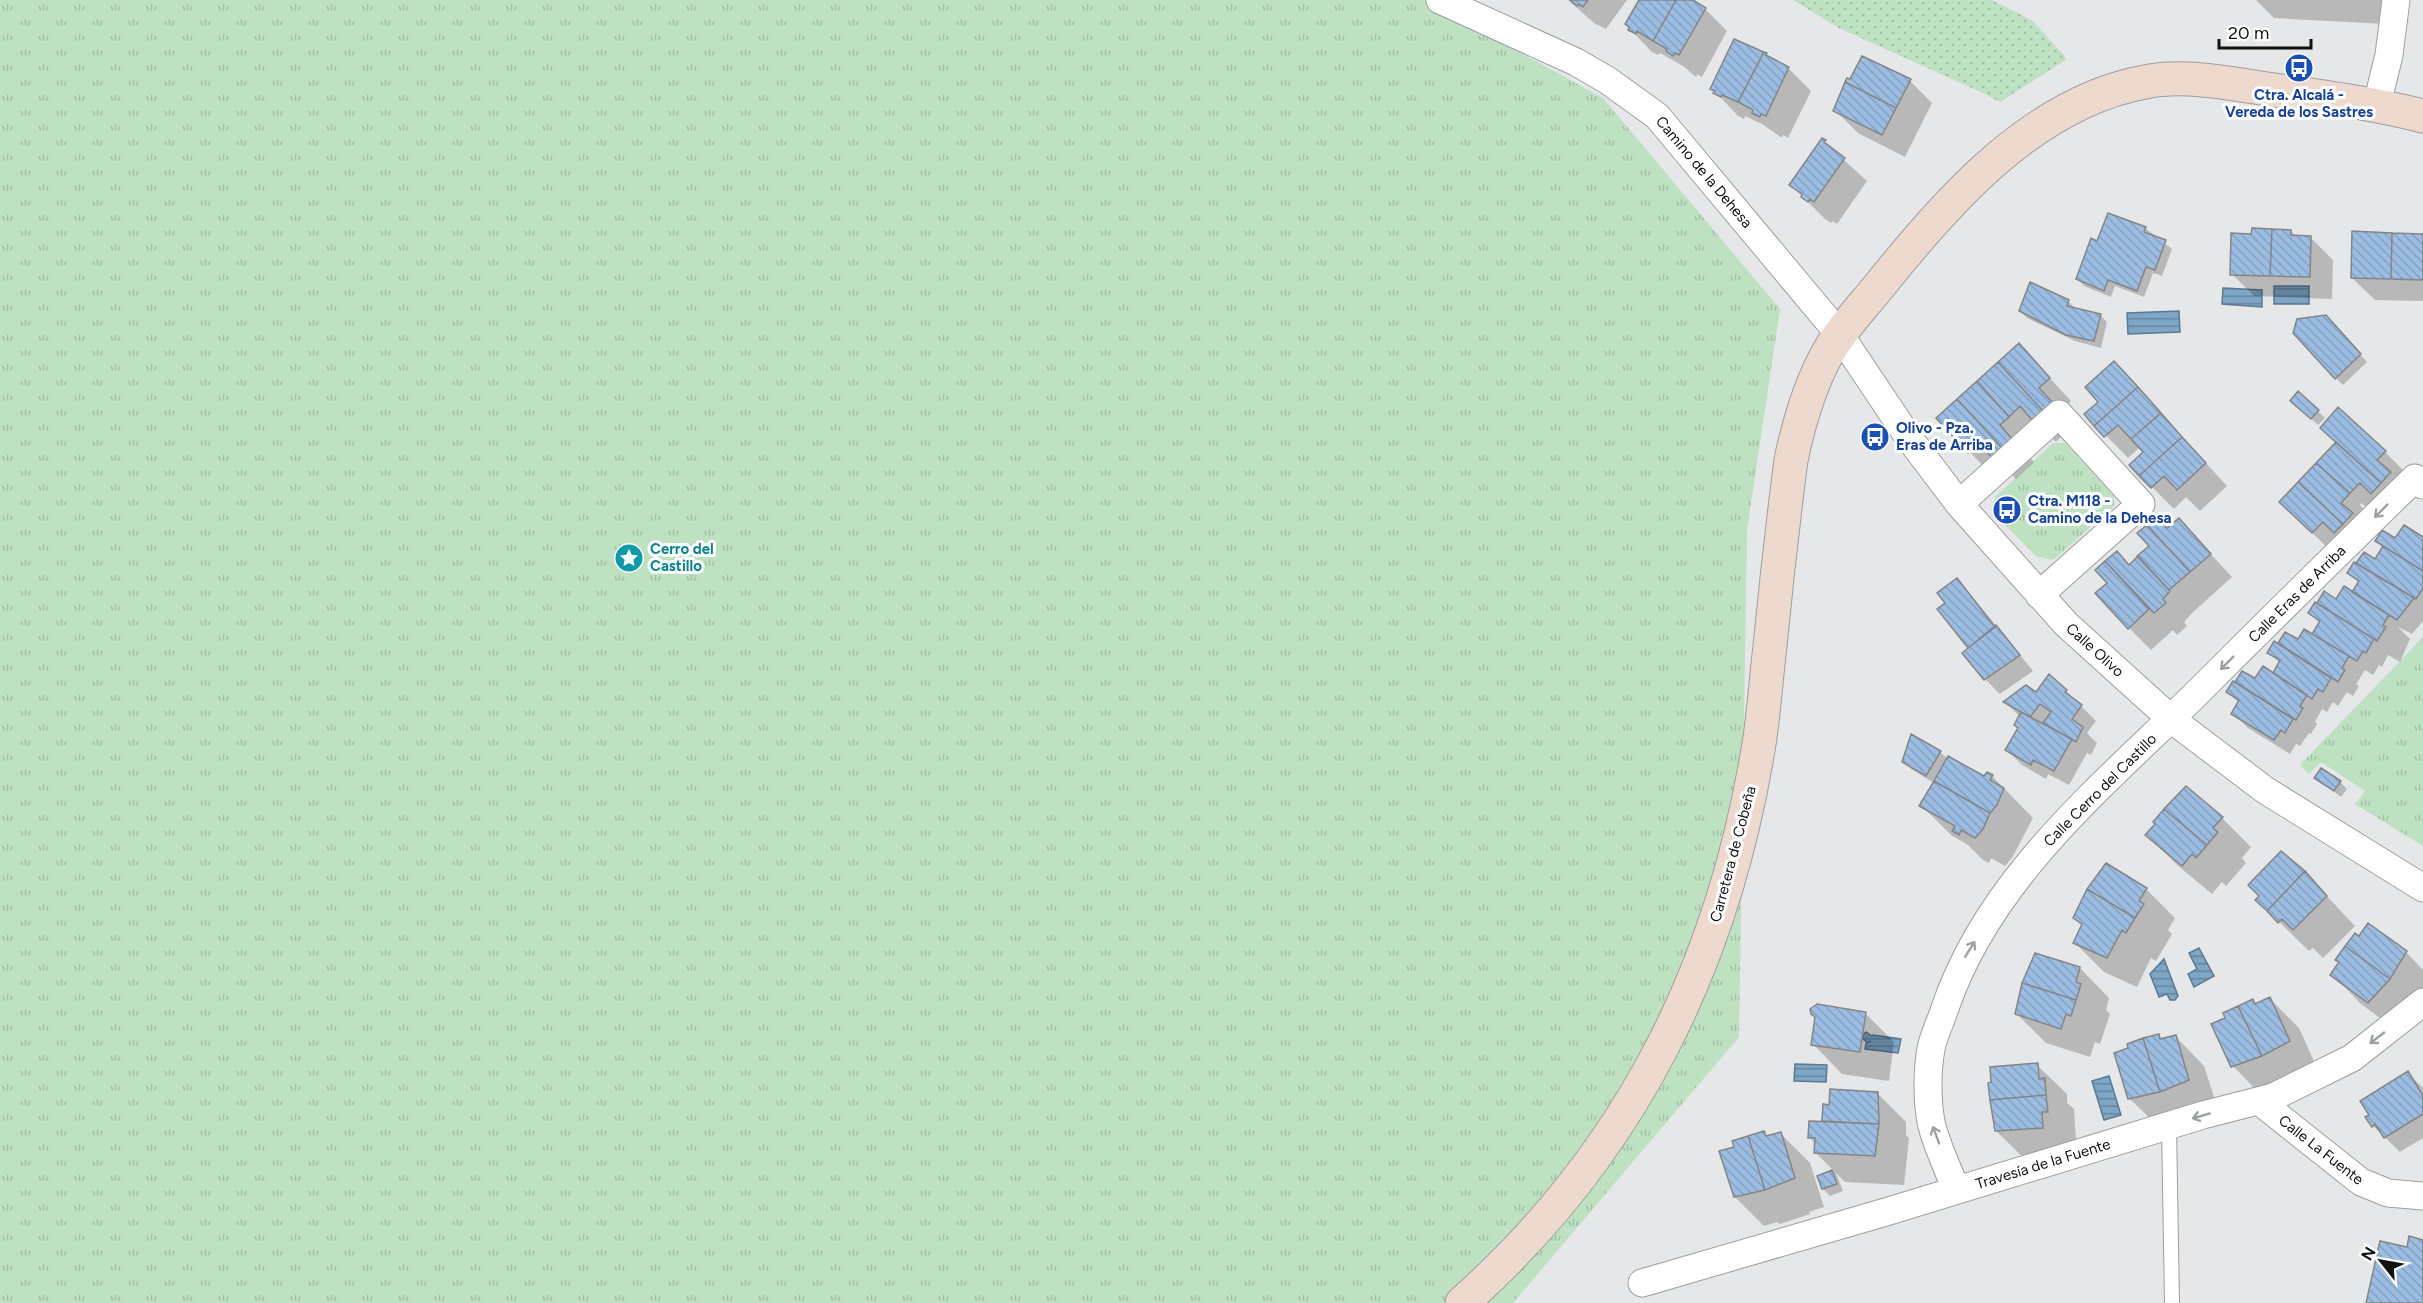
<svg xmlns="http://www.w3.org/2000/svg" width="2423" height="1303" viewBox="0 0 2423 1303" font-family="Figtree,sans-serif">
<defs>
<pattern id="grass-dots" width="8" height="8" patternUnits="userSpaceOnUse" patternTransform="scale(1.5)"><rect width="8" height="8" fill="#bee1c2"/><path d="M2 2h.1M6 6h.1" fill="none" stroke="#a2c0a6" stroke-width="1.8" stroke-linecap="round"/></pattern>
<pattern id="park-tufts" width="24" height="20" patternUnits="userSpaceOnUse" patternTransform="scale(1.5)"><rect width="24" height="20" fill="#bee1c2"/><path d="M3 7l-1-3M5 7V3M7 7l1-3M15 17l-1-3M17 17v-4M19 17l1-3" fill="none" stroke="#a2c0a6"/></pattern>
<pattern id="water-rules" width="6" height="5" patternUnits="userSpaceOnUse" patternTransform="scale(1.5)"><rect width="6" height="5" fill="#7ea6c6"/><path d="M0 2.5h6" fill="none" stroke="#66869f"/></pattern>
<pattern id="building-back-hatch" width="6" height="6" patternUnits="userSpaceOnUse" patternTransform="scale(1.5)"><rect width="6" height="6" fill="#9cbce2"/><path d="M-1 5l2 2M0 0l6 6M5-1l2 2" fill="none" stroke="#85a1c1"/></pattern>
</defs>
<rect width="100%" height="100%" fill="#e6e7e8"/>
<!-- grass -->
<path fill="url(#grass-dots)" d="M1793,0h199l41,21 34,38 -67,43 -15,-8 -146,-66z"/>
<!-- park -->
<path fill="url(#park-tufts)" d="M0,0h1424l179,98 177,211 -33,221 -8,507 -226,266h-1513z
M2053,443h12l49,53v10l-57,51 -6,3 -15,-4 -38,-38 -5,-12 2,-9z
M2423,637v209l-68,-42 10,-13 -44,-29 -12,12 -9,-9z"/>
<!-- water -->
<path fill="url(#water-rules)" stroke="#5d7990" stroke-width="1.5" d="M2274,286h35v18h-35z
M2223,288l39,2v17l-40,-3z
M2179,311l1,21 -52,2 -1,-21z
M2199,948l15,28 -20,11 -6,-13 9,-5 -8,-16z
M2164,959l14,37 -3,4h-5l-3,-6 -8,3 -9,-23z
M1866,1032l6,4 1,-1 28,4 -3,14 -33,-4 1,-6 5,-2 -4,1 -4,-3v-4z
M1795,1064l32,1 -1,17 -32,-1z
M2109,1076l12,39 -17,5 -12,-39z"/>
<!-- shadow -->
<path fill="#0003" d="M1568,0h59l-21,29 -12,-6z
M1640,0h50l15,9 22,22 -25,46 -5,-3 -1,3 -13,-11 -23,-13 -2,2 -6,-3 -22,-23z
M2256,0h130l-1,24 -111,-6z
M1766,54l6,6 17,9 22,22 -23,47 -5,-3 -1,3 -20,-14 -17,-8 -1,3 -7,-4 -25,-27z
M1910,81l22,22 -27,54 -47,-24 -23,-23z
M1822,140l45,41 -30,43 -4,-3 -2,2 -6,-4 -34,-34z
M2145,228l27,21 -10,27 -9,-3 -9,24 -29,-11 -4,11 -27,-11 -7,-8 21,-36z
M2291,231l6,6h13l23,23 -1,39 -78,-3 -22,-22 21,-38z
M2423,235v66l-48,-1 -23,-22z
M2068,301l9,9 23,5 7,7 -6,26 -26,-7 -48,-23 -7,-7z
M2333,324l34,38 -24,23 -7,-7z
M2019,345l52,56 -10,10 12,14 -17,17 -14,-14 -21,20 13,14 -18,17 -14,-14 -10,10 -54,-56z
M2114,363l113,123 -27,25 -14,-14 -12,12 -22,-22 -7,-34 -5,-6 -12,11 -42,-43 14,-13z
M2298,393l27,25 -7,7 -19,-17z
M2385,452l22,22 -20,34 -11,-11 -10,10 -5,-4 -1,2 12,12 2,19 -16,18 -11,-11 -12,12 -32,-31z
M2179,520l53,57 -40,36 -8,9 3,4 -10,9 -4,-5 -22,20 -22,-22 -20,-45 -12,-13 19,-17 14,13z
M2423,539v82l-11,13 -14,-7 12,12 -10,23 -12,-7 -6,12 -3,-2 -6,10 -8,-5 -9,14 3,2 -6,10 -6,-4 -9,14 -5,-4 -6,10 -5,-3 -7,13 2,2 -6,10 -2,-1 -9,13 -4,-2 -6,10 -42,-26 -15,-15 6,-10 -11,-11 15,-19 13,7 17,-5 7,-12 -11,-10 9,-7 8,-12 13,7 14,-5 7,-12 -10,-11 15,-19 11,7 17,-7 6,-11 -11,-10 17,-19 11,7 8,-13 -7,-7z
M1957,580l14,15 62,76 -33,23 -15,-15 -15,-31 -31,-39 8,-6z
M2066,691l30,30 -9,12 10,10 -6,12 -4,-2 -18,32 -21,-11 -2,5 -24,-14 -15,-15 12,-21 1,-12 -15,-15 31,-8z
M1940,752l8,7 37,19 7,-2 41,42 -21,40 -7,8 -14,-8 -2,5 -6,-3 -15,-15 -17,-10 -30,-30 13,-22 -23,-14 -7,-7z
M2316,778l24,4 7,7 -6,8z
M2187,788l35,30 29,29 -9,11 4,5 -20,23 -4,-4 -10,12 -36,-30 -29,-29z
M2305,873l50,53 -32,32 -10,-10 -4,3 -52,-51z
M2096,877l50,12 29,29 -7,12 4,4 -16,27 -5,-3 -14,29 -33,-15 -29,-29 7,-17 -7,-8 7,-12 -2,-2z
M2406,952l17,18v33l-25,28 -37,-27 -29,-30z
M2036,955l44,13 29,30 -3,12 4,4 -10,30 -5,-2 -5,15 -44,-14 -29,-29 11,-46 3,1z
M2270,999l29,29 19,42 -56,26 -29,-30 -6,-48 26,-17 4,4z
M1865,1013l29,29 -5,39 -47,-7 -29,-30z
M2158,1036l5,4 12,-4 29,30 14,43 -59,18 -30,-29z
M2037,1065l30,29v9l7,6 2,32h-6l1,16 -45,3 -30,-29 -1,-12 -3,-3 -2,-32z
M2408,1073l15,15v50l-23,14 -27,-26z
M1877,1093l29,29v13l3,3 -5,47 -59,-3 -9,-9 7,18 -13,5 -7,-7 -4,-12 15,-6 -18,-18v-9l-7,-7 15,-14v-17z
M1764,1133l4,4 13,-3 29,29 14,44 -15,5 1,2 -30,10 -3,-2 -13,4 -29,-29 1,-49z"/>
<!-- building -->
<path fill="url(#building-back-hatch)" stroke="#848586" stroke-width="1.5" d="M1570,0h18l-5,7 -4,-3 -2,2z
M1639,0h37l-23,41 -16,-10 -1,3 -8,-4 1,-3 -4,-3z
M1676,0h17l13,8 -27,47 -4,-2 -2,3 -7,-5 1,-2 -14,-8z
M1734,39l30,13 -26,50 -16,-7 -1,2 -8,-4 2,-2 -5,-2z
M1764,52l3,1 -1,2 23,12 -23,49 -5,-2 -1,3 -8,-4 1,-3 -15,-8z
M1862,56l49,23 -15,29 -51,-26 2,-4 3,1z
M1845,82l51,26 -14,27 -49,-24z
M1822,138l4,2 -2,2 21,16 -31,44 -4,-3 -2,3 -7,-5 1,-3 -13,-9z
M2108,213l38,14 -2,5 22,8 -11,30 -9,-3 -9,24 -29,-11 -4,11 -28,-12 15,-41 6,3z
M2252,228l20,1 -2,47 -40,-1 1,-42 20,1z
M2272,229l19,1v5l20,1 -1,41 -40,-1z
M2352,231l40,2 -1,46 -40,-1z
M2392,233l31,1v46l-32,-1z
M2030,282l39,18 -2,6 34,8 -7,27 -28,-6 -47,-24z
M2326,315l35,39 -26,25 -42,-46 4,-14z
M2019,343l31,35 -11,10 13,14 -9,9 -45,-49z
M2114,361l24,26 -44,39 -10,-12 14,-12 -13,-15z
M1998,362l45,49 -11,9 -12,-14 -11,11 -32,-36z
M1977,381l32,36 -9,8 12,14 -10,9 -45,-49z
M2138,387l23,26 -30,26 -13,-14 -14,12 -10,-11z
M2298,391l21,19 -8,9 -21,-18z
M1957,399l45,49 -10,10 -13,-15 -11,10 -32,-35z
M2338,407l48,44 -9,9 14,12 -10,11 -61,-55z
M2161,413l21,24 -43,39 -10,-11 14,-13 -12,-13z
M2182,437l24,26 -29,27 -13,-14 -13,12 -12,-12z
M2336,442l45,41 -10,11 -11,-11 -10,10 -34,-30z
M2316,463l34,30 -9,10 12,10 -10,11 -45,-42z
M2298,482l45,42 -9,9 -11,-11 -11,11 -33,-31z
M2156,516l11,12 12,-10 32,36 -21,18 -43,-47z
M2147,525l43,47 -21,18 -32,-34 12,-10 -12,-13z
M2404,525l19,12v34l-48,-30 7,-11 13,8z
M2383,546l40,25v17l-7,11 -60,-36 8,-11 11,7z
M2117,551l12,14 9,-9 32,35 -7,8 3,4 -12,10 -49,-52z
M2105,561l44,48 -21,20 -33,-36 12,-10 -12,-13z
M2354,562l60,36 -17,22 -45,-28 7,-11 -12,-8z
M1957,578l38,49 -27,21 -31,-39 8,-6 -8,-10z
M2344,586l45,29 -6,10 3,2 -9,14 -60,-38 7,-12 12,8z
M2315,602l59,37 -8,14 -3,-2 -6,10 -45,-27 8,-13 -12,-8z
M1996,625l24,30 -36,25 -22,-27z
M2304,629l45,27 -7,12 3,2 -7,12 -60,-39 7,-11 13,7z
M2274,641l57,37 -8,14 -5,-3 -6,10 -39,-26 7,-13 -13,-7z
M2263,666l44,29 -7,11 3,2 -7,12 -61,-38 7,-11 13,7z
M2049,674l18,16 -2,2 17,13 -10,14 11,8 -7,15 -33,-19 8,-11 -11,-8 -10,13 -27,-15 23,-17 10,7z
M2233,681l60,38 -8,14 -4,-3 -7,10 -43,-26 8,-14 -13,-8z
M2021,712l51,27 -18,32 -21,-11 -2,5 -26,-15 13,-22 -4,-3z
M1911,734l30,17 -15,25 -24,-14z
M1948,756l36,20 3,-4 6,3 -3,5 14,8 -7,17 -7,8 -56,-32z
M2321,768l20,13 -7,10 -20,-13z
M1934,781l56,32 -7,16 -8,9 -14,-8 -2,5 -7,-4 3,-5 -36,-20z
M2186,786l37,31 -10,11 5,4 -11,13 -43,-36z
M2164,809l43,36 -11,13 -4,-4 -10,12 -37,-31 10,-11 -2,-2z
M2281,851l24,20 -38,40 -12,-11 4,-4 -11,-11z
M2106,863l41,25 -8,13 5,3 -9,14 -48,-29z
M2305,871l22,25 -34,34 -11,-11 -4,4 -11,-12z
M2087,889l48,29 -9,15 -4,-3 -15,28 -34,-15 9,-19 -9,-6z
M2368,923l39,28 -17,28 -45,-33 10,-13 4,3z
M2345,946l45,33 -22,24 -38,-28 9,-13 -4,-2z
M2035,953l45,14 -4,15 5,2 -5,16 -54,-17z
M2022,983l54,17 -5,16 -5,-2 -5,15 -46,-15z
M2270,997l20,44 -28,15 -24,-50 15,-7 2,5z
M1817,1004l49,8 -6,40 -49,-7 4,-28 -4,-3 -1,-5z
M2238,1006l24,50 -31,11 -20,-43 14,-6 -2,-5z
M2159,1034l1,5 16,-4 13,45 -29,12 -17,-54z
M2143,1038l17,54 -32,7 -14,-46 14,-5 -1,-4z
M2038,1063l1,16 6,-1 1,17 -56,5 -2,-17 3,-1 -1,-15z
M2408,1071l15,25v18l-39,24 -9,-14 -3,3 -7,-10 4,-2 -9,-14z
M1830,1089l48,3 1,32 -57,-3 1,-17 6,1z
M2046,1095l2,17h-6l1,16 -48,3 -5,-31z
M1809,1121l70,3 -4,32 -61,-3 1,-15h-7z
M1764,1131l2,5 15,-4 14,46 -30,12 -17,-54z
M1748,1136l17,54 -31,7 -15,-46 15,-4 -2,-6z
M1832,1170l5,14 -15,5 -5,-13z
M2409,1236l14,4v63h-57l14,-62 27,6z"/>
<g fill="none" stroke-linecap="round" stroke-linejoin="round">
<!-- lane casing -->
<g stroke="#9d9e9f" stroke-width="16">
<path id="lane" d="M2169,1126l3,177"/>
</g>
<!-- street casing -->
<g stroke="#9d9e9f" stroke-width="29">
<path id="street" d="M1440,0l136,62 31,18 50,36 183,219 69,103 50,66 107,120 105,95 94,71 158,98
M2377,104l12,-49 7,-55
M1959,504l100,-90 82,90 -102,91
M2259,1101l102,81 27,11 35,3
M1956,1190c-8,-22 -20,-45 -25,-68 -4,-22 -4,-51 0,-73 2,-12 9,-26 13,-38 43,-130 154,-221 248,-313 74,-74 148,-147 223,-220l8,7
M1642,1283l247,-72 314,-96 70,-18 79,-39 71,-56"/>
</g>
<!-- secondary casing -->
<g stroke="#9d9e9f" stroke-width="35">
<path id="secondary" d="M1462,1303c169,-150 261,-337 297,-559 5,-32 7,-65 11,-98 6,-62 13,-124 21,-186 8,-38 19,-77 39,-111 14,-23 33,-43 50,-64 67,-84 154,-183 265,-203 39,-8 82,1 122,7 52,7 104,14 156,27"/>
</g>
<!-- lane -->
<use href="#lane" stroke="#fff" stroke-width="14"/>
<!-- street -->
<use href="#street" stroke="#fff" stroke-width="27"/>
<!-- secondary -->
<use href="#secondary" stroke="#edd9ce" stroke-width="33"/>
</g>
<!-- one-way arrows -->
<defs><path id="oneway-shaft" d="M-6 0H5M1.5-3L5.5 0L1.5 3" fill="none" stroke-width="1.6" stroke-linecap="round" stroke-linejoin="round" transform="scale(1.5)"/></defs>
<g stroke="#9fa0a0">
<use href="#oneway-shaft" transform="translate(2381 511) rotate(135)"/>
<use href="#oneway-shaft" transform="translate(2227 663) rotate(135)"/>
<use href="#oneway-shaft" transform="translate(1970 949) rotate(-58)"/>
<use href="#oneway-shaft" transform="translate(2377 1038) rotate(142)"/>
<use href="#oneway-shaft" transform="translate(2201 1116) rotate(164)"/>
<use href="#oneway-shaft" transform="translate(1936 1135) rotate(-110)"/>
</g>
<!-- icons -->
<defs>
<g id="bus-disc" transform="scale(1.5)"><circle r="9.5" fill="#1a4fb4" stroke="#fff"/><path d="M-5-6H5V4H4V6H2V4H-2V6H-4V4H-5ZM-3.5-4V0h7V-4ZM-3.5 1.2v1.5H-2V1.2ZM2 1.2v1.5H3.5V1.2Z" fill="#fff"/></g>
<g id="sight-disc" transform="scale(1.5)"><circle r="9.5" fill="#0f9aa8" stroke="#fff"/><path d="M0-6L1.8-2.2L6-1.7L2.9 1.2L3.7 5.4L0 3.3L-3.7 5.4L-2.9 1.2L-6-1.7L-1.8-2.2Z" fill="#fff"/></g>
</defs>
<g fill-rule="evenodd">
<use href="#bus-disc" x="2299" y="68"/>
<use href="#bus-disc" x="1875" y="437"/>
<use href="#bus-disc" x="2007" y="510"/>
<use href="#sight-disc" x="629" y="558"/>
</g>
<g text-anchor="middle" stroke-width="6" stroke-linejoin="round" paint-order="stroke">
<!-- transit labels -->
<g font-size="15" font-weight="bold" fill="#164399" stroke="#fff" text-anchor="start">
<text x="2299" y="100" text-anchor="middle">Ctra. Alcalá -<tspan x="2299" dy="17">Vereda de los Sastres</tspan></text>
<text x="1896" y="433">Olivo - Pza.<tspan x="1896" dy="17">Eras de Arriba</tspan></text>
<text x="2028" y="506">Ctra. M118 -<tspan x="2028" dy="17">Camino de la Dehesa</tspan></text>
</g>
<!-- street labels -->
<g font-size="15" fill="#101111" stroke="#fff">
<text transform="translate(1704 172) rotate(50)" y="5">Camino de la Dehesa</text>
<text transform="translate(2297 594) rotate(-45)" y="5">Calle Eras de Arriba</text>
<text transform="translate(2095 650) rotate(42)" y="5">Calle Olivo</text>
<text transform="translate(2100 790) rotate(-45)" y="5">Calle Cerro del Castillo</text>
<text transform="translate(1733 854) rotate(-75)" y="5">Carretera de Cobeña</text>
<text transform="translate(2321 1150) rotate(38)" y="5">Calle La Fuente</text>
<text transform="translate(2043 1164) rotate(-17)" y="5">Travesía de la Fuente</text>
</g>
<!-- culture labels -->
<g font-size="15" font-weight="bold" fill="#0d838f" stroke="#fff" text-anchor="start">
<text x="650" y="554">Cerro del<tspan x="650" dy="17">Castillo</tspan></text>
</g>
</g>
<!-- north arrow -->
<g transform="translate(2381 1261) rotate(301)" stroke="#ffffff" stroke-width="4.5" paint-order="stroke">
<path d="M0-4.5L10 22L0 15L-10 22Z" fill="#101111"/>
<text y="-9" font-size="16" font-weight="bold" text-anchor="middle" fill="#101111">N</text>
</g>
<!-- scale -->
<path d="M2219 39v9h92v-9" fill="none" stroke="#101111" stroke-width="3"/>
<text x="2228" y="39" font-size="18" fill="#101111" stroke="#ffffff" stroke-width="4.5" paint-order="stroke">20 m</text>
</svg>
